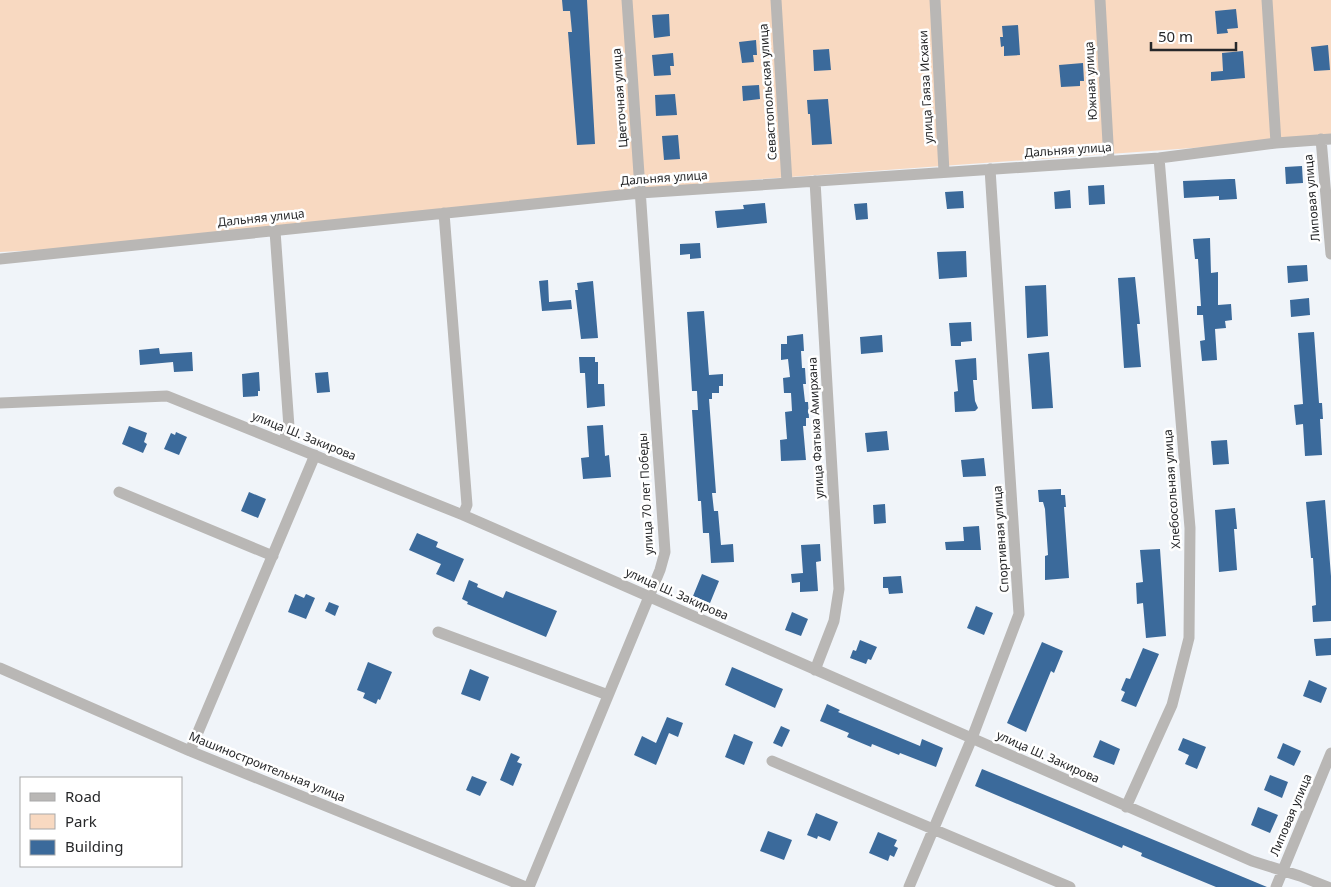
<svg xmlns="http://www.w3.org/2000/svg" width="1331" height="887" viewBox="0 0 1331 887" font-family="'Noto Sans',sans-serif">
<rect width="100%" height="100%" fill="#f0f4f9"/>
<!-- green -->
<path fill="#f8d9c1" d="M0,0h1331v138l-569,41 -644,67 -118,6z"/>
<!-- building -->
<path fill="#3b6a9b" d="M562,0h25l8,144 -18,1 -9,-113h4l-2,-21h-7z
M1236,9l2,19 -11,1 1,4 -11,1 -2,-23z
M669,14l1,22 -16,2 -2,-23z
M1018,25l2,30 -16,1v-10l-3,1 -1,-10h3l-1,-11z
M756,40l1,15h-4l1,7 -12,1 -3,-21z
M1328,45l2,25 -16,1 -3,-24z
M829,49l2,21 -17,1 -1,-21z
M1243,51l2,27 -34,3v-9l12,-1 -1,-18z
M673,53l1,13h-4l1,9 -17,1 -2,-21z
M1083,63l1,18h-4v5l-19,1 -2,-22z
M759,85l1,14 -17,2 -1,-15z
M675,94l2,21 -21,1 -1,-21z
M828,99l4,45 -20,1 -2,-31h-2l-1,-14z
M678,135l2,24 -16,1 -2,-24z
M1302,166l1,17 -17,1 -1,-17z
M1230,179h5l2,20 -18,1v-4l-35,2 -1,-17z
M1104,185l1,19 -16,1 -1,-19z
M1070,190l1,18 -16,1 -1,-17z
M963,191l1,17 -17,1 -2,-17z
M765,203l2,20 -50,5 -2,-17 29,-2 -1,-4z
M867,203l1,16 -12,1 -2,-16z
M1210,238l1,35 7,-1v33l13,-1 1,16 -7,1 1,7 -11,1 2,31 -15,1 -2,-20 5,-1 -2,-25h-6v-9h4l-3,-47h-3l-2,-20z
M700,243l1,15 -11,1v-5l-10,1v-11z
M966,251l1,26 -28,2 -2,-27z
M1307,265l1,16 -20,2 -1,-17z
M1135,277l5,47h-3l4,43 -17,1 -6,-90z
M548,280l1,22 22,-2 1,9 -30,2 -3,-30z
M593,281l5,57 -17,1 -6,-49h3l-1,-7z
M1046,285l2,51 -21,2 -2,-52z
M1309,298l1,17 -19,2 -1,-17z
M704,311l5,64 14,-1v12h-4v7h-7v6h-3l7,94h-4l2,18h4l3,34 12,-1 1,18 -23,1 -2,-30h-6l-2,-32h-3l-6,-91h6l-1,-19h-5l-5,-79z
M971,322l1,19 -11,1v4h-10l-2,-23z
M1314,332l5,71h3l1,16h-3l2,36 -17,1 -2,-32 -7,1 -2,-20 9,-1 -5,-71z
M803,334l1,17h-3l1,17h3l1,16h-3l2,18h3l1,16h-3v8h-3l3,34 -25,1 -1,-21 7,-1 -2,-27 7,-1 -1,-18h-7l-1,-15 7,-1 -2,-18 -7,1v-16h6v-8z
M882,335l1,17 -22,2 -1,-17z
M159,348l1,6 32,-2 1,19 -19,1 -1,-10 -33,3 -1,-15z
M1049,352l4,56 -21,1 -4,-55z
M579,357h16v5h3v22h6l1,22 -18,2 -2,-35h-5z
M976,358l1,22h-4l2,21 3,7 -3,3 -20,1 -1,-20 4,-1 -3,-31z
M259,372l1,19h-2v5l-15,1 -1,-23z
M328,372l2,20 -13,1 -2,-20z
M603,425l2,31 4,-1 2,22 -28,2 -2,-21 8,-1 -2,-31z
M129,426l18,7 -3,9 3,2 -4,9 -21,-9z
M887,431l2,19 -22,2 -2,-19z
M176,432l11,5 -8,18 -15,-6 7,-16 4,2z
M1227,440l2,24 -16,1 -2,-24z
M984,458l2,18 -23,1 -2,-17z
M1061,489v6h4l1,12h-2l5,71 -24,2v-24l3,-1 -3,-46 -2,-7h-4l-1,-12z
M249,492l17,7 -8,19 -17,-7z
M1325,500l6,76v45l-18,1 -1,-16 4,-1 -3,-47h-2l-5,-56z
M885,504l1,19 -12,1 -1,-19z
M1235,508l2,21h-3l3,41 -18,2 -4,-62z
M979,526l2,24h-35l-1,-8 19,-1 -1,-14z
M417,533l21,9 -2,5 28,12 -10,23 -18,-8 5,-10 -32,-14z
M820,544l1,17 -5,1 2,29 -18,1v-10l-8,1 -1,-9 12,-1 -2,-28z
M1160,549l6,87 -20,2 -3,-35 -6,1 -1,-21 7,-1 -3,-32z
M702,574l17,7 -9,22 -17,-7z
M901,576l2,17 -14,1 -1,-6h-5v-11z
M469,580l9,4 -1,3 26,11 3,-7 51,20 -11,26 -79,-33 1,-2 -6,-3z
M295,594l9,4 2,-4 9,4 -9,21 -18,-7z
M329,602l10,4 -4,10 -10,-5z
M976,606l17,7 -9,22 -17,-7z
M792,612l16,7 -7,17 -16,-6z
M1331,638v17l-15,1 -2,-17z
M860,640l17,7 -6,13 -3,-1 -2,5 -16,-6 3,-8 3,1z
M1042,642l21,9 -9,22 -3,-2 -25,61 -19,-9z
M1143,648l16,6 -23,53 -15,-6 4,-9 -4,-2 5,-12 4,1z
M368,662l24,10 -12,28 -2,-1 -2,5 -13,-6 2,-5 -8,-3z
M732,667l51,22 -8,19 -50,-23z
M470,669l19,8 -9,24 -19,-7z
M1309,680l18,8 -6,15 -18,-7z
M827,704l13,6 -2,2 82,34 2,-7 21,9 -7,19 -36,-14 -1,2 -27,-11 -1,3 -24,-10 2,-4 -29,-12z
M667,717l16,6 -5,14 -9,-4 -13,32 -22,-10 8,-19 14,7z
M781,726l9,4 -8,17 -9,-4z
M734,734l19,8 -9,23 -19,-8z
M1183,738l23,9 -9,22 -12,-5 4,-9 -11,-5z
M1100,740l20,9 -6,16 -21,-8z
M1283,743l18,8 -7,15 -17,-8z
M511,753l9,4 -3,5 5,2 -9,22 -13,-6z
M982,769l189,78 96,40h-51l-75,-31 1,-3 -19,-8 -1,3 -147,-62z
M1270,775l18,7 -6,16 -18,-8z
M472,776l15,6 -7,14 -14,-6z
M1258,807l20,8 -8,18 -19,-8z
M816,813l22,9 -8,19 -12,-5 -1,3 -10,-4z
M768,831l24,9 -8,20 -24,-9z
M878,832l19,8 -3,6 4,2 -4,9 -4,-2 -2,6 -19,-8z"/>
<g fill="none" stroke-linecap="round" stroke-linejoin="round">
<!-- minor -->
<path stroke="#b9b7b5" stroke-width="11" d="M776,0l11,183
M935,0l9,172
M1100,0l9,161
M1267,0l9,143
M1321,139l10,115
M815,181l24,408 -5,32 -19,49
M444,213l23,292 -4,10
M275,231l14,196 -6,15
M0,259l640,-66 519,-35 117,-15 55,-4
M0,403l167,-7 296,119 789,346 48,15 28,11
M119,492l154,64
M438,632l170,63
M0,668l190,83 336,136
M190,751l125,-296
M772,761l298,126
M1126,807l46,-102 17,-67 1,-110 -31,-370
M529,887l131,-317 5,-18 -38,-552
M909,887l63,-149 47,-124 -29,-445
M1276,887l55,-134"/>
</g>
<g text-anchor="middle" stroke-width="5" stroke-linejoin="round" paint-order="stroke">
<!-- street labels -->
<g font-size="12" fill="#27282a" stroke="#fff">
<text transform="translate(1091 81) rotate(-93)" y="4">Южная улица</text>
<text transform="translate(926 87) rotate(-93)" y="4">улица Гаяза Исхаки</text>
<text transform="translate(768 92) rotate(-94)" y="4">Севастопольская улица</text>
<text transform="translate(620 98) rotate(-94)" y="4">Цветочная улица</text>
<text transform="translate(1068 150) rotate(-4)" y="4">Дальняя улица</text>
<text transform="translate(664 178) rotate(-4)" y="4">Дальняя улица</text>
<text transform="translate(1312 198) rotate(-95)" y="4">Липовая улица</text>
<text transform="translate(261 218) rotate(-6)" y="4">Дальняя улица</text>
<text transform="translate(816 428) rotate(-93)" y="4">улица Фатыха Амирхана</text>
<text transform="translate(304 436) rotate(22)" y="4">улица Ш. Закирова</text>
<text transform="translate(1172 489) rotate(-94)" y="4">Хлебосольная улица</text>
<text transform="translate(646 494) rotate(-93)" y="4">улица 70 лет Победы</text>
<text transform="translate(1001 539) rotate(-94)" y="4">Спортивная улица</text>
<text transform="translate(677 594) rotate(24)" y="4">улица Ш. Закирова</text>
<text transform="translate(1048 757) rotate(24)" y="4">улица Ш. Закирова</text>
<text transform="translate(267 767) rotate(22)" y="4">Машиностроительная улица</text>
<text transform="translate(1291 815) rotate(-67)" y="4">Липовая улица</text>
</g>
</g>
<!-- legend -->
<rect x="20" y="777" width="162" height="90" fill="#ffffff" stroke="#a9a9aa"/>
<rect x="30" y="793" width="25" height="8" fill="#b9b7b5" stroke="#a9a9aa"/>
<text x="65" y="802" font-size="15" fill="#27282a">Road</text>
<rect x="30" y="814" width="25" height="15" fill="#f8d9c1" stroke="#a9a9aa"/>
<text x="65" y="827" font-size="15" fill="#27282a">Park</text>
<rect x="30" y="840" width="25" height="15" fill="#3b6a9b" stroke="#a9a9aa"/>
<text x="65" y="852" font-size="15" fill="#27282a">Building</text>
<!-- scale -->
<path d="M1151 42v8h85v-8" fill="none" stroke="#27282a" stroke-width="2.5"/>
<text x="1158" y="42" font-size="15" fill="#27282a" stroke="#ffffff" stroke-width="4" paint-order="stroke">50 m</text>
</svg>
